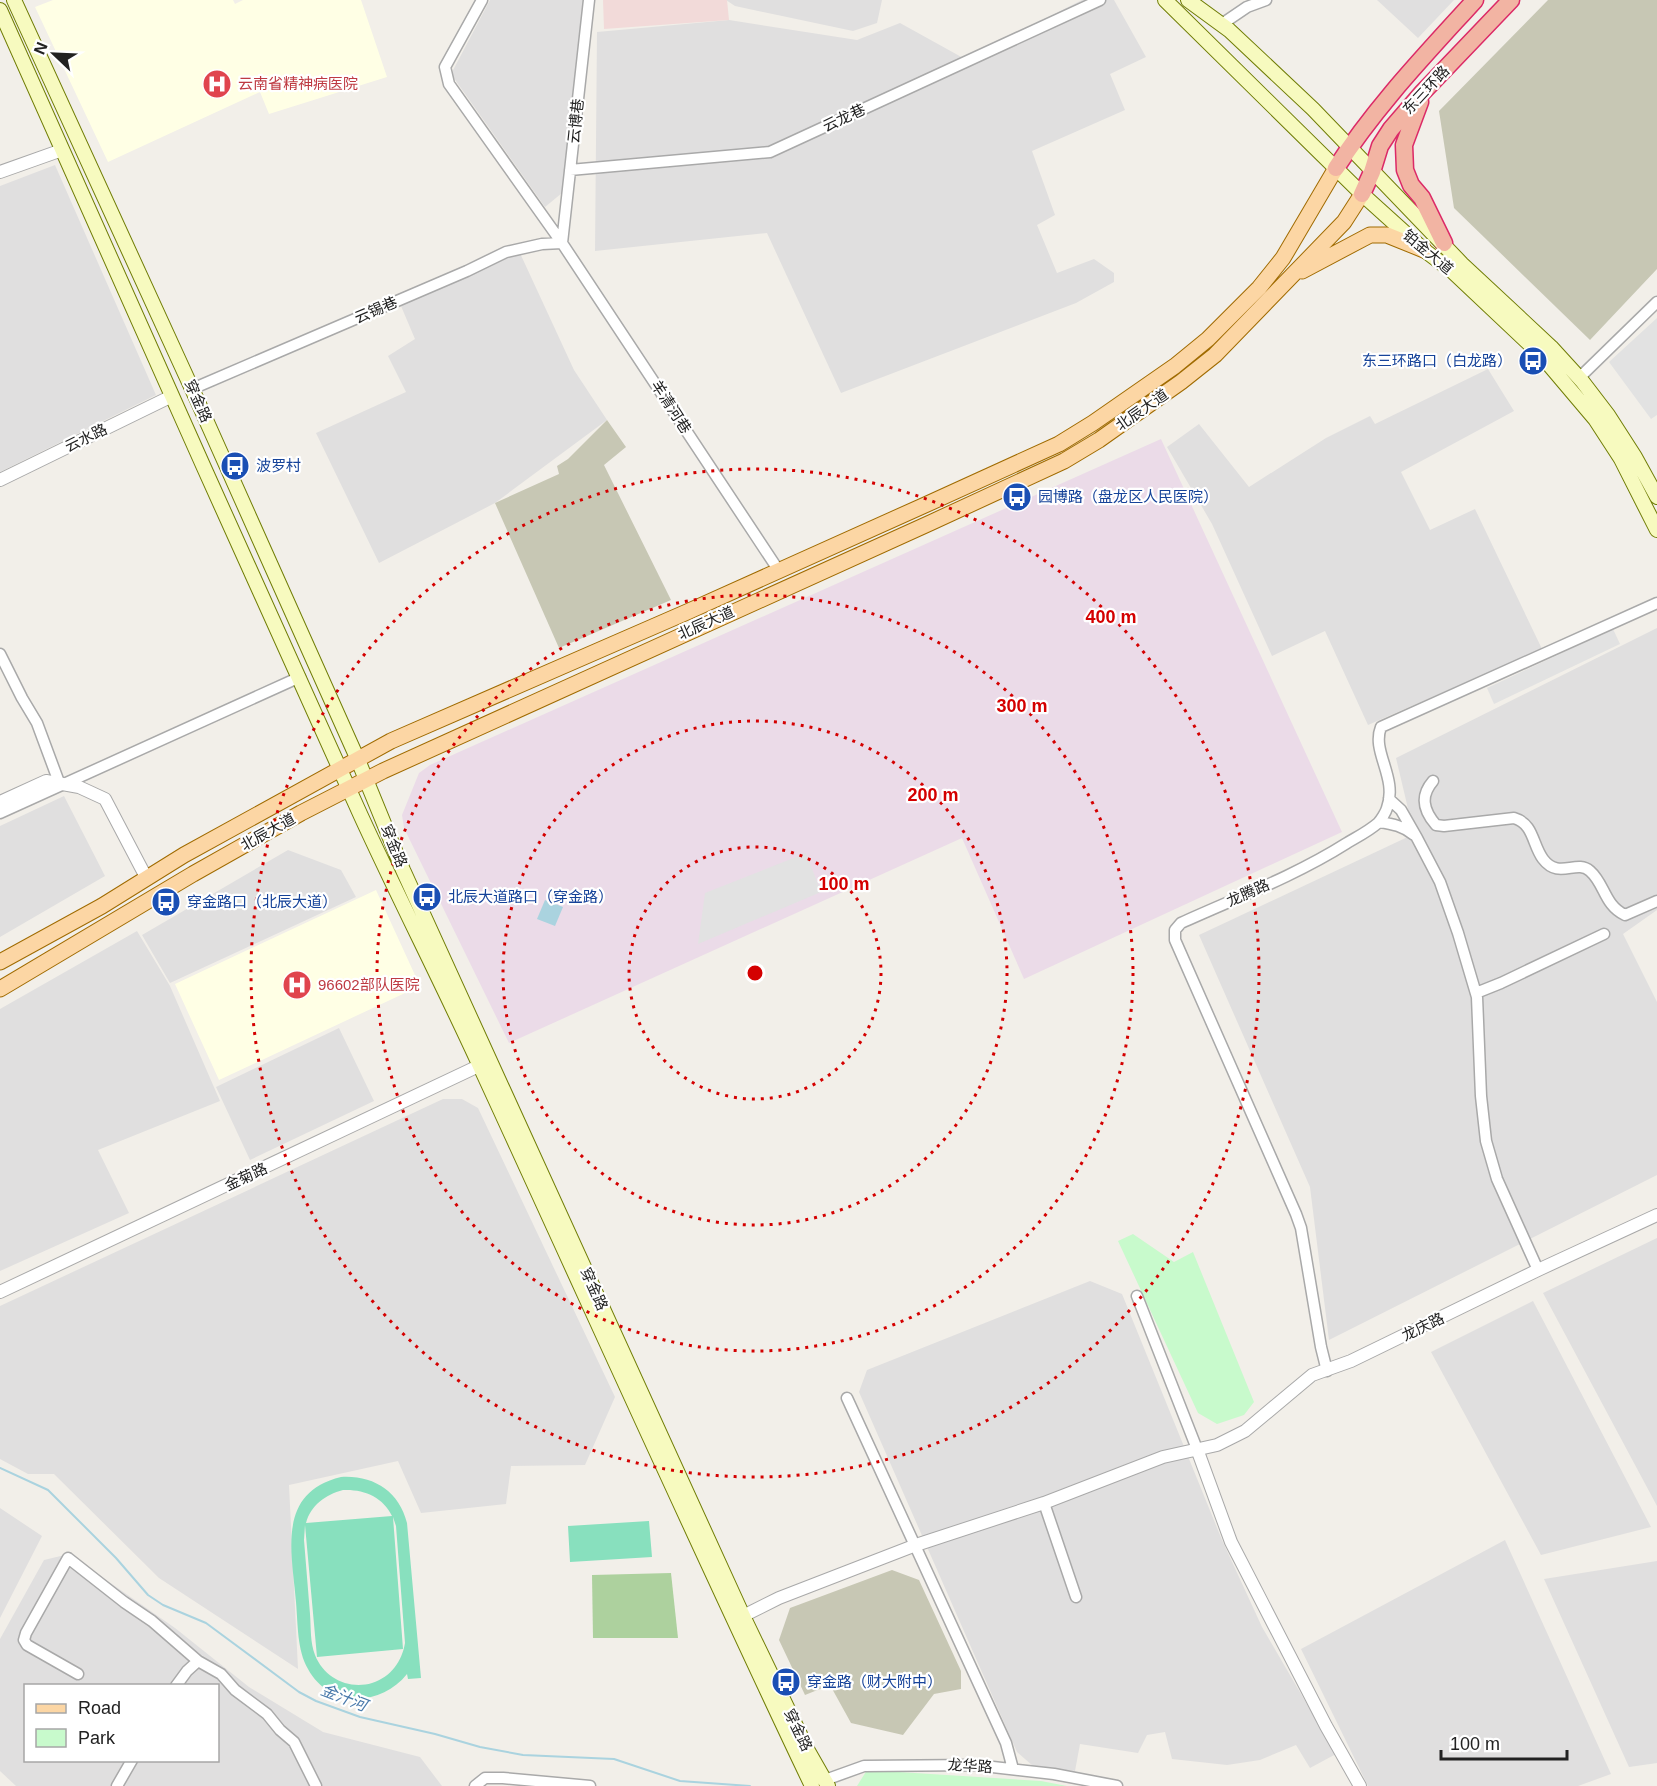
<svg xmlns="http://www.w3.org/2000/svg" width="1657" height="1786" viewBox="0 0 1657 1786" font-family="Helvetica,'Noto Sans SC',sans-serif">
<rect width="100%" height="100%" fill="#f2efe9"/>
<!-- residential -->
<path fill="#e0dfdf" fill-rule="evenodd" d="M490,0h94l-22,193 -17,14 -94,-133z
M726,0h156l-5,23 -24,8 -118,-25z
M1082,0h32l32,57 -36,17 15,36 -93,41 23,64 -18,10 20,48 37,-14 20,14v9l-38,21 -235,90 -74,-160 -172,18 2,-219 132,-12 128,20 43,-17 65,36z
M1377,0h77l-36,38z
M55,165l101,230 -156,77v-286z
M519,251l55,119 33,50 -112,83 -116,60 -63,-130 90,-41 -18,-36 27,-17 -14,-33 72,-37z
M1488,369l26,42 -113,61 29,58 45,-21 67,140 -174,76 -43,-94 -53,25 -60,-132 -45,-77 32,-23 50,63 77,-49 44,-22 5,8z
M1657,628v282l-34,24 34,68v173l-328,165 -19,-153 -111,-252 215,-101 -18,-76z
M64,796l41,80 -105,61v-111z
M288,850l53,20 15,27 -186,86 -28,-48z
M137,931l33,55 50,115 -122,49 31,63 -129,58v-262z
M339,1028l35,73 -124,59 -34,-73z
M443,1099h19l16,9 137,289 -30,68 -74,1 -5,38 -85,9 -23,-52 -109,24 9,184 -139,-91 -105,-104h-26l-28,-15v-153z
M1657,1238v268l-114,-213z
M1090,1281l32,13 100,246 40,87 74,127 -26,14 -14,-23 -36,15 -33,5 -55,-6 -7,-27 -18,3 -9,18 -58,-9 -5,27 -42,-5 -16,-14 -158,-360 8,-22z
M1533,1301l118,226 -110,28 -110,-203z
M0,1508l42,28 -42,82z
M1505,1540l106,234 -33,12h-210l-67,-137z
M69,1554l106,74 74,59 74,45 97,25 22,29h-426l-16,-15v-132l44,-79zM26,1686h192v74h-192z
M1657,1561v202l-28,4 -85,-188z"/>
<!-- commercial -->
<path fill="#f2dad9" d="M603,0h124l2,20 -125,9z"/>
<!-- industrial -->
<path fill="#ebdbe8" d="M1161,439l181,393 -318,147 -62,-141 -453,205 -105,-215 -2,-13 17,-42 11,-8z"/>
<!-- education -->
<path fill="#ffffe5" d="M53,0h180l2,4 8,-4h118l26,77 -118,37 -9,-22 -152,70 -73,-155z
M376,890l44,96 -201,94 -44,-96z"/>
<!-- construction -->
<path fill="#c7c7b4" d="M1548,0h109v269l-67,71 -136,-132 -15,-97z
M607,420l19,27 -22,18 67,135 -112,48 -64,-145 64,-29 -2,-8 11,-7z
M892,1570l27,10 42,91v18l-27,5 -31,41 -52,-12 -21,-38 -25,10 -26,-55 11,-32z"/>
<!-- forest -->
<path fill="#add19e" d="M671,1573l7,65h-85l-1,-63z"/>
<!-- park -->
<path fill="#c8facc" d="M1133,1234l41,28 19,-10 61,150 -10,13 -27,9 -19,-11 -80,-172z
M867,1770l174,11 26,5h-210z"/>
<!-- pitch -->
<path fill="#88e0be" fill-rule="evenodd" d="M341,1477c32,-2 58,14 66,46l14,155 -13,1 -1,-5c-26,33 -78,34 -99,-5 -11,-19 -10,-45 -12,-67 -4,-50 -20,-109 45,-125zM343,1490c21,-1 40,7 49,26l-86,7c5,-18 19,-28 37,-33zM393,1517l3,9 9,117c-3,18 -14,34 -33,40 -23,7 -48,-5 -57,-28 -5,-12 -4,-28 -5,-41 -2,-25 -4,-49 -6,-74l1,-15 12,132 86,-8z
M649,1521l3,36 -82,5 -2,-36z"/>
<!-- parking -->
<path fill="#e2e2e2" d="M1657,318v97l-6,4 -42,-57z
M1613,629l7,15 -126,60 -7,-16z
M806,853l15,39 -123,52 7,-51z"/>
<!-- water -->
<path fill="#aad3df" d="M545,900l18,7 -8,19 -18,-7z"/>
<g fill="none" stroke-linecap="round" stroke-linejoin="round">
<!-- stream -->
<path stroke="#aad3df" stroke-width="2" d="M0,1468l48,22 68,68 32,37 15,10 43,18 93,69 17,9 44,16 75,17 45,13 43,8 91,4 66,22 70,5"/>
<!-- minor casing -->
<g stroke="#a9a9a9" stroke-width="13">
<path id="minor" d="M482,0l-37,67 4,17 113,159 217,328
M1222,24l25,-17 19,-7
M570,170l200,-18 330,-152
M562,243l27,-243
M1579,378l78,-76
M192,389l275,-118 39,-19 36,-8 20,-1
M0,654l22,44 15,25 23,62
M1433,781c-13,15 -10,29 3,44l8,1 70,-8c20,6 18,26 29,41 16,21 33,0 47,12 15,13 14,34 35,44l32,-14
M1389,799l12,11 16,28 23,44 18,51 19,64 4,99 5,45 11,38 41,91
M0,813l300,-136
M1379,822c14,2 24,4 35,13
M1476,993l25,-10 103,-49
M1137,1296l60,153
M1327,1371l-6,-24 -20,-119 -5,-14 -121,-274v-10l6,-7c55,-25 114,-47 166,-80 10,-6 22,-12 31,-20 3,-3 8,-11 9,-15 11,-31 -16,-56 -6,-81l276,-124
M847,1398l159,345 7,26
M1044,1503l32,94
M78,1674l-51,-29 -3,-5 2,-7 42,-75 56,44 28,19 46,40 23,13 14,16 32,24 13,16 14,12 22,44
M176,1686l11,-15 11,-10
M825,1780l39,-14 111,-1 79,9 63,12
M117,1786l15,-26
M475,1786l10,-8h18l87,8"/>
</g>
<!-- tertiary casing -->
<g stroke="#a9a9a9" stroke-width="14">
<path id="tertiary" d="M0,172l62,-22
M0,480l172,-84
M0,802l46,-21 33,6 26,12 42,80
M0,1292l487,-230
M1197,1449l34,93 95,184 34,60
M743,1616l36,-18 137,-53 128,-42 119,-46 54,-12 28,-14 67,-56 39,-14 187,-91 119,-55"/>
</g>
<!-- secondary casing -->
<g stroke="#707d05" stroke-width="16">
<path id="secondary" d="M14,0l184,402 160,358 45,110 340,746 65,135 20,35
M1165,0l197,194 62,56 29,22 87,82 55,65 26,40 36,71
M1188,0l41,30 84,79 149,155 89,83 31,34 26,34 27,42 22,40
M0,10c120,269 239,538 361,806 38,83 80,165 118,248 111,241 219,483 333,722"/>
</g>
<!-- primary casing -->
<g stroke="#a06b00" stroke-width="17">
<path id="primary" d="M1302,271l68,-36h17l37,15
M0,962l102,-56 82,-51 207,-114 296,-129 238,-107 134,-61 34,-21 82,-57 33,-27 51,-51 24,-30 53,-90
M0,989l193,-115 108,-61 82,-42 547,-248 134,-62 35,-21 82,-58 34,-27 129,-133 18,-28"/>
</g>
<!-- trunk casing -->
<g stroke="#dc2a67" stroke-width="19">
<path id="trunk" d="M1420,102l-16,43 1,25 6,15 11,13 22,45
M1336,168c39,-61 90,-114 139,-168
M1362,194l10,-22 8,-26 11,-17 32,-37 88,-92"/>
</g>
<!-- minor -->
<use href="#minor" stroke="#fff" stroke-width="10"/>
<!-- tertiary -->
<use href="#tertiary" stroke="#fff" stroke-width="12"/>
<!-- secondary -->
<use href="#secondary" stroke="#f7fabf" stroke-width="14"/>
<!-- primary -->
<use href="#primary" stroke="#fcd6a4" stroke-width="15"/>
<!-- trunk -->
<use href="#trunk" stroke="#f2b4a3" stroke-width="16"/>
</g>
<!-- distance rings -->
<g fill="none" stroke="#d40000" stroke-width="3" stroke-dasharray="3 6">
<circle cx="755" cy="973" r="126"/>
<circle cx="755" cy="973" r="252"/>
<circle cx="755" cy="973" r="378"/>
<circle cx="755" cy="973" r="504"/>
</g>
<!-- icons -->
<defs>
<g id="hospital-disc" transform="scale(1.5)"><circle r="9.5" fill="#e0444e" stroke="#fff"/><path d="M-5-5h3v3.5h4V-5h3V5h-3V1.5h-4V5h-3Z" fill="#fff"/></g>
<g id="bus-disc" transform="scale(1.5)"><circle r="9.5" fill="#1a4fb4" stroke="#fff"/><path d="M-5-6H5V4H4V6H2V4H-2V6H-4V4H-5ZM-3.5-4V0h7V-4ZM-3.5 1.2v1.5H-2V1.2ZM2 1.2v1.5H3.5V1.2Z" fill="#fff"/></g>
</defs>
<g fill-rule="evenodd">
<use href="#hospital-disc" x="217" y="84"/>
<use href="#bus-disc" x="1533" y="361"/>
<use href="#bus-disc" x="235" y="466"/>
<use href="#bus-disc" x="1017" y="497"/>
<use href="#bus-disc" x="427" y="897"/>
<use href="#bus-disc" x="166" y="902"/>
<use href="#hospital-disc" x="297" y="985"/>
<use href="#bus-disc" x="786" y="1682"/>
</g>
<g text-anchor="middle" stroke-width="4.5" stroke-linejoin="round" paint-order="stroke">
<!-- health labels -->
<g font-size="15" fill="#be3a42" stroke="#fff" text-anchor="start">
<text x="238" y="89">云南省精神病医院</text>
<text x="318" y="990">96602部队医院</text>
</g>
<!-- street labels -->
<g font-size="15" fill="#222" stroke="#fff">
<text transform="translate(1426 90) rotate(-47)" y="5">东三环路</text>
<text transform="translate(844 118) rotate(-25)" y="5">云龙巷</text>
<text transform="translate(576 121) rotate(-84)" y="5">云博巷</text>
<text transform="translate(1428 252) rotate(40)" y="5">铂金大道</text>
<text transform="translate(376 310) rotate(-23)" y="5">云锡巷</text>
<text transform="translate(198 401) rotate(66)" y="5">穿金路</text>
<text transform="translate(671 407) rotate(57)" y="5">羊清河巷</text>
<text transform="translate(1142 410) rotate(-35)" y="5">北辰大道</text>
<text transform="translate(86 438) rotate(-26)" y="5">云水路</text>
<text transform="translate(706 623) rotate(-24)" y="5">北辰大道</text>
<text transform="translate(268 832) rotate(-29)" y="5">北辰大道</text>
<text transform="translate(394 846) rotate(68)" y="5">穿金路</text>
<text transform="translate(1248 893) rotate(-24)" y="5">龙腾路</text>
<text transform="translate(246 1177) rotate(-25)" y="5">金菊路</text>
<text transform="translate(594 1289) rotate(66)" y="5">穿金路</text>
<text transform="translate(1423 1327) rotate(-26)" y="5">龙庆路</text>
<text transform="translate(798 1730) rotate(64)" y="5">穿金路</text>
<text transform="translate(970 1766) rotate(3)" y="5">龙华路</text>
</g>
<!-- transit labels -->
<g font-size="15" fill="#164399" stroke="#fff" text-anchor="start">
<text x="1512" y="366" text-anchor="end">东三环路口（白龙路）</text>
<text x="256" y="471">波罗村</text>
<text x="1038" y="502">园博路（盘龙区人民医院）</text>
<text x="448" y="902">北辰大道路口（穿金路）</text>
<text x="187" y="907">穿金路口（北辰大道）</text>
<text x="807" y="1687">穿金路（财大附中）</text>
</g>
<!-- water labels -->
<g font-size="16" font-style="italic" fill="#4a7aab" stroke="#fff">
<text transform="translate(344 1697) rotate(21)" y="6">金汁河</text>
</g>
</g>
<circle cx="755" cy="973" r="9" fill="#d40000" stroke="#fff" stroke-width="3"/>
<g font-size="18" text-anchor="middle" font-weight="bold" fill="#d40000" stroke="#fff" stroke-width="4.5" stroke-linejoin="round" paint-order="stroke">
<text x="1111" y="623">400 m</text>
<text x="1022" y="712">300 m</text>
<text x="933" y="801">200 m</text>
<text x="844" y="890">100 m</text>
</g>
<!-- legend -->
<rect x="24" y="1684" width="195" height="78" fill="#ffffff" stroke="#a7a7a7" stroke-width="1.5"/>
<rect x="36" y="1704" width="30" height="9" fill="#fcd6a4" stroke="#a7a7a7" stroke-width="1.5"/>
<text x="78" y="1714" font-size="18" fill="#222222">Road</text>
<rect x="36" y="1729" width="30" height="18" fill="#c8facc" stroke="#a7a7a7" stroke-width="1.5"/>
<text x="78" y="1744" font-size="18" fill="#222222">Park</text>
<!-- north arrow -->
<g transform="translate(54 54) rotate(293)" stroke="#ffffff" stroke-width="4.5" paint-order="stroke">
<path d="M0-4.5L10 22L0 15L-10 22Z" fill="#222222"/>
<text y="-9" font-size="16" font-weight="bold" text-anchor="middle" fill="#222222">N</text>
</g>
<!-- scale -->
<path d="M1441 1750v9h126v-9" fill="none" stroke="#222222" stroke-width="3"/>
<text x="1450" y="1750" font-size="18" fill="#222222" stroke="#ffffff" stroke-width="4.5" paint-order="stroke">100 m</text>
</svg>
